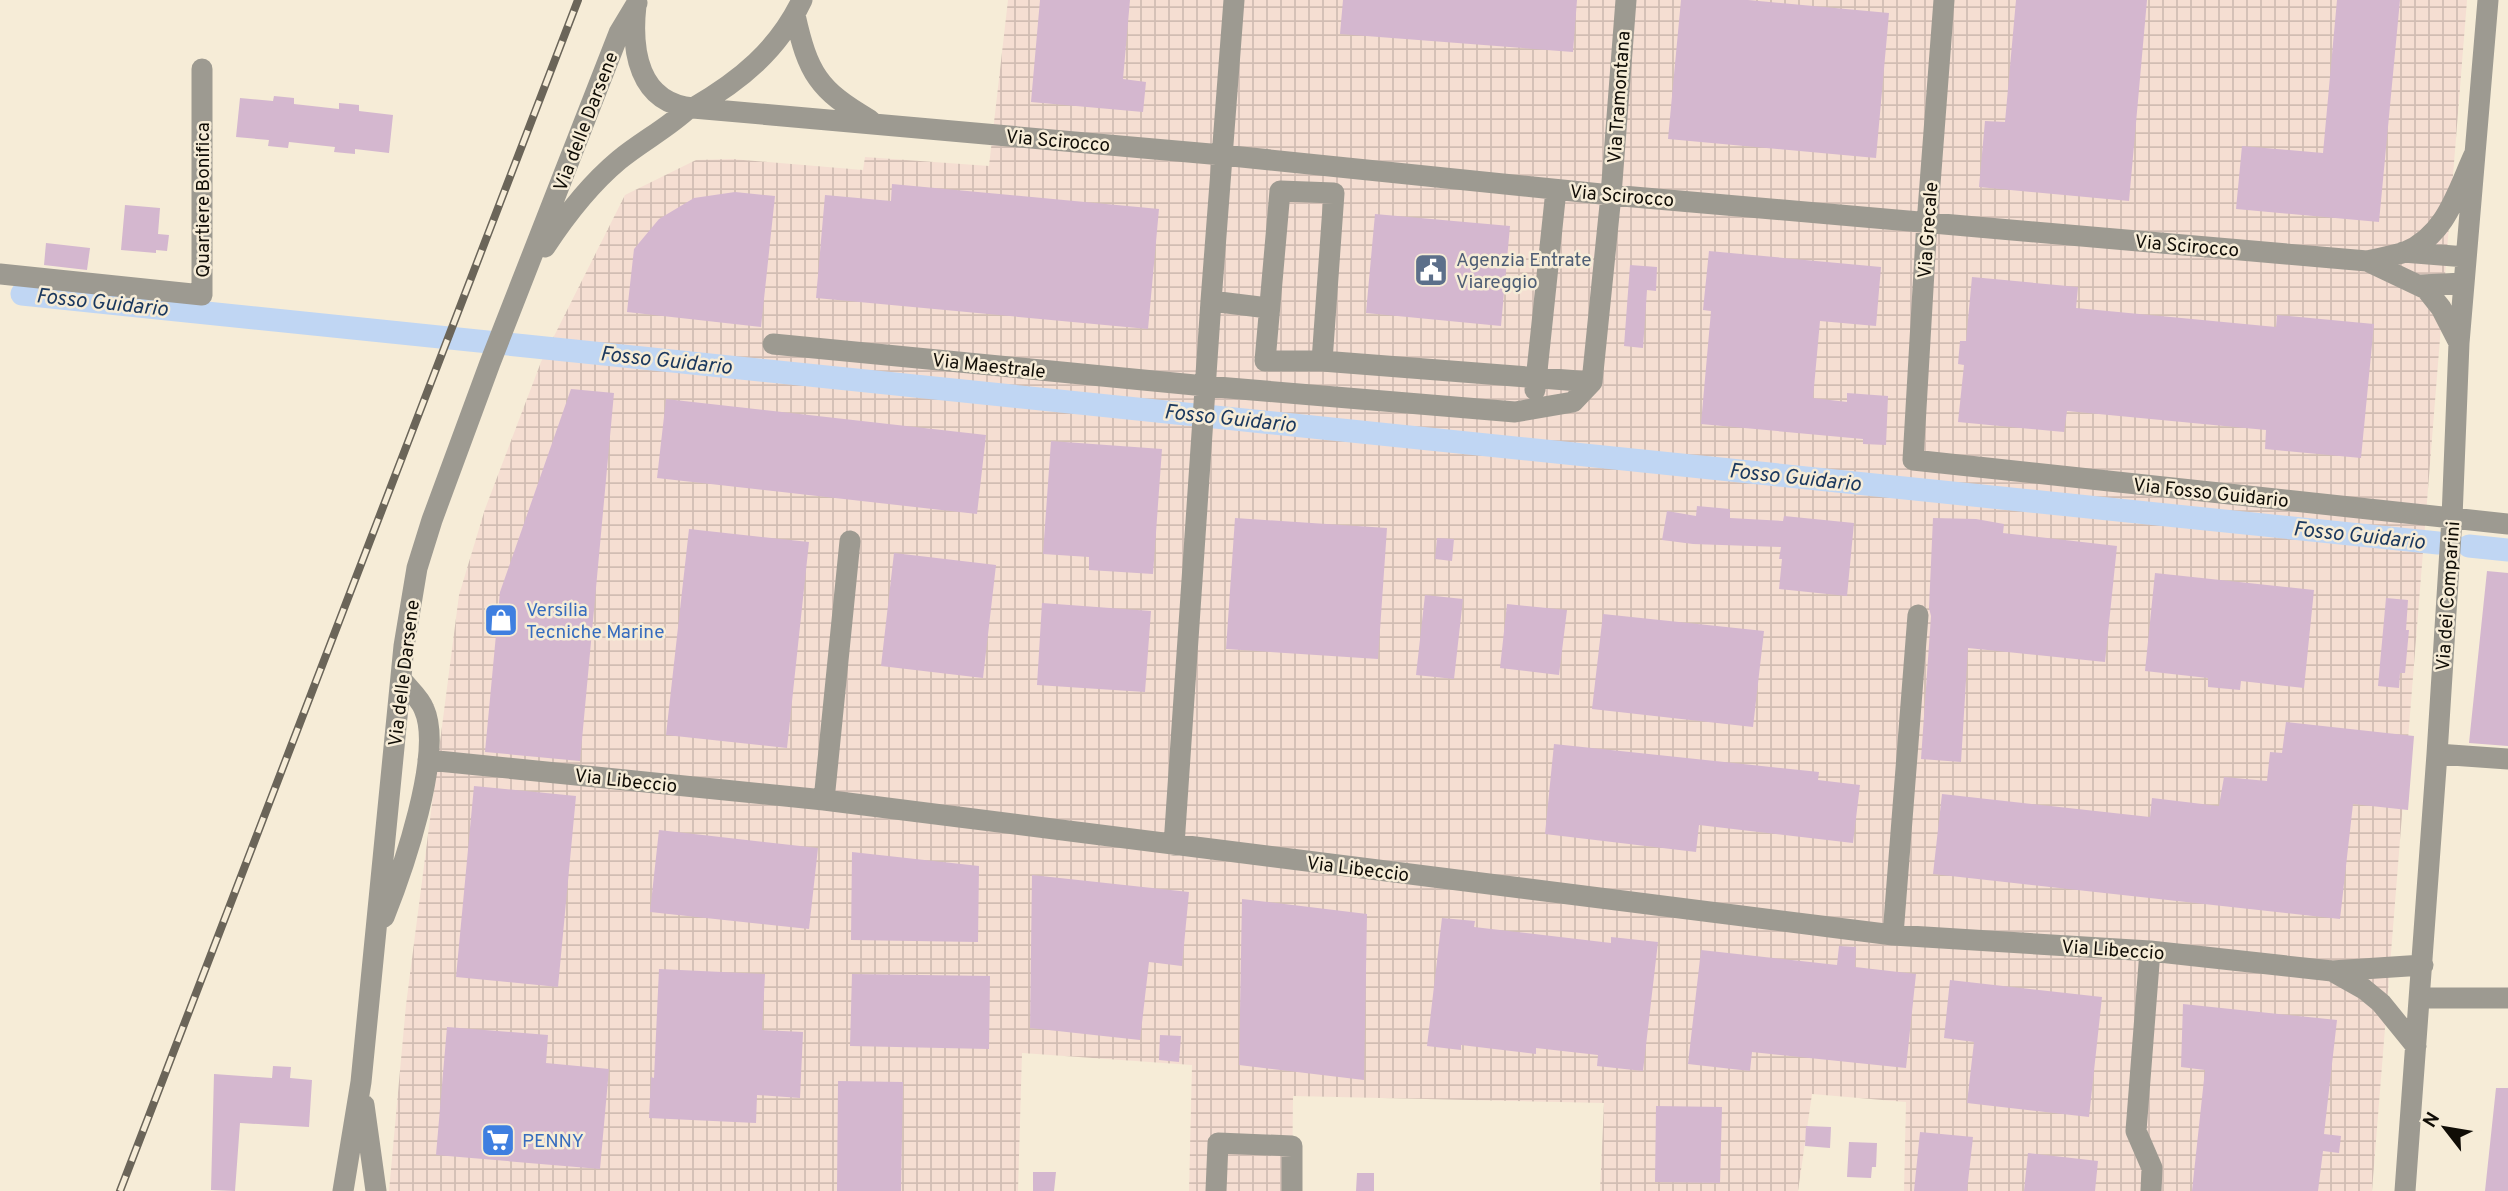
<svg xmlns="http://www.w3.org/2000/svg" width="2508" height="1191" viewBox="0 0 2508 1191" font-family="Overpass,sans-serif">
<defs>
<pattern id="industrial-grid" width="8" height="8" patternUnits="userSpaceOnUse" patternTransform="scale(1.75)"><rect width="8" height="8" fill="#f5ded2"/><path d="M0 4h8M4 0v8" fill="none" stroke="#d1bdb3"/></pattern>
</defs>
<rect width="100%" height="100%" fill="#f6ecd7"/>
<!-- industrial -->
<path fill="url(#industrial-grid)" d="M1008,0h1459l-95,1191h-468l2,-89 -94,-8 -14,97h-198l4,-88 -311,-7 -1,95h-103l3,-126 -170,-12 -4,138h-629l17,-186 53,-410 26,-86 56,-147 84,-167 71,-35 36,-1 131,11 2,-13 124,9z"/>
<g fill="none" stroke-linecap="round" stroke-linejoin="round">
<!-- canal -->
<path stroke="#c0d6f3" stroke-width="23" d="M22,294l2416,249
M2469,546l39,4"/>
</g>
<!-- building -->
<path fill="#d4b7cf" d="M1040,0h90l-7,79 23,3 -3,30 -112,-10z
M1343,0h234l-4,52 -233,-18z
M1681,0h67l141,13 -13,145 -208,-19z
M2016,0h131l-18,201 -150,-14 6,-66 20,1z
M2337,0h63l-21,222 -143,-13 6,-63 81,7z
M274,96l20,2v6l45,5v-6l20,2v6l34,4 -4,38 -34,-4v5l-21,-2 1,-5 -46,-5 -1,6 -20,-2 1,-6 -33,-3 4,-39 33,3z
M892,184l267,25 -11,120 -332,-31 9,-103 66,6z
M735,192l40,4 -14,131 -134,-15 7,-63 25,-30 35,-21z
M125,205l35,3 -2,26 11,1 -2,16 -11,-1v3l-35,-3z
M1375,214l135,12 -9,100 -135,-13z
M46,243l44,5 -3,22 -43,-5z
M1709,251l172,16 -5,59 -56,-5 -7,77 34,4v-9l41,3 -2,49 -23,-1v-5l-162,-15 10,-113 -8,-1z
M1630,265l27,2 -1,24 -9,-1 -4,58 -19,-2z
M1972,277l106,10 -2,21 200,19 1,-12 97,9 -13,134 -96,-9 1,-19 -199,-19 -3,21 -106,-10 6,-57 -6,-1 2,-23h6z
M571,389l43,4 -34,368 -95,-9 15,-160z
M666,399l320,36 -9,79 -320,-36z
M1051,441l111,8 -9,125 -64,-4v-13l-46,-3z
M1697,506l33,3v9l53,3 1,-5 70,7 -7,73 -68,-7 3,-30h-3l2,-12 -88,-3 -31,-4 5,-29 29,5z
M1235,518l152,10 -9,131 -152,-10z
M1933,518l43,1 28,5 -1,9 114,13 -12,116 -137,-14 -7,114 -40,-3 10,-143 -2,-8z
M689,529l120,13 -22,206 -121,-13z
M1437,538l17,1 -2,22 -17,-2z
M894,553l102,12 -13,113 -102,-12z
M2487,571l21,2v173l-39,-3z
M2155,573l159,17 -10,98 -63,-7 -1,9 -32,-3v-9l-63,-7z
M1425,595l38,4 -9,80 -38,-4z
M2386,598l22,2 -2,30h3l-4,43h-5l-1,15 -21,-2z
M1042,603l109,8 -6,81 -108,-7z
M1507,604l60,6 -8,65 -59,-7z
M1603,614l161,17 -11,96 -161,-18z
M2286,722l128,14 -6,74 -55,-6 -13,115 -407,-45 9,-80 208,23 2,-19 67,8 5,-29 43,4 3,-29 12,1z
M1554,744l265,28 -1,8 42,5 -7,58 -154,-18 -3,27 -151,-18z
M474,786l102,10 -18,191 -102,-10z
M659,830l159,18 -9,81 -159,-17z
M852,852l127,14 -1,76 -127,-2z
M1032,875l157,17 -7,74 -33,-4 -9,78 -110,-12z
M1242,899l125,15 -3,166 -125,-15z
M1442,918l33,3 -1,6 137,16v-6l47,5 -15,129 -46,-5 1,-11 -62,-7v6l-75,-9v5l-34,-4z
M1839,946l17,1 -1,20 61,7 -10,94 -154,-16 -2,19 -62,-7 13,-114 136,15z
M659,969l106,5 -3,56 41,2 -3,66 -43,-3 -1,28 -107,-5 2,-41 3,1z
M852,974l138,2 -1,73 -139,-3z
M1950,980l152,17 -13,120 -122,-14 7,-61 -30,-4z
M2183,1004l154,16 -13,114 17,2 -2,17 -16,-2 -5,40h-126l13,-121 -24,-3z
M447,1027l101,8 -2,28 63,6 -9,100 -164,-14z
M1160,1035l21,1 -2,26 -20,-2z
M273,1066l18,1 -1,11 22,2 -3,47 -69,-4 -5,68 -24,-1 3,-116 58,4z
M838,1081l65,1 -2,109h-64z
M2496,1088h12v103h-23z
M1656,1106l66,1 -2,76 -65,-1z
M1806,1126l25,1 -1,21 -25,-2z
M1920,1132l53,5 -6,54h-53z
M1849,1142l28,1 -1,24h-4l-1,11 -24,-1z
M2028,1153l70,8 -3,30h-71z
M1033,1172h23l-2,19h-21z
M1357,1173h17v18h-18z"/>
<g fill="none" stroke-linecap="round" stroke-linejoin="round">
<!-- minor -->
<path stroke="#9d9a91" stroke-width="21" d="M1944,0l-18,237 -13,223 595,64
M636,5c-5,45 2,98 57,103 47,-27 85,-58 109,-108
M795,15c13,58 23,75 75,105
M693,108l529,47 389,40 756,66c12,-3 26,-5 38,-9 41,-17 52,-60 69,-97
M1280,191l54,2 -12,168h-57z
M545,247c21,-32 44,-62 74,-87 23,-19 49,-32 70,-52
M2403,252l63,5
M2367,261l59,28 15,19 18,35
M0,274l202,21v-226
M2421,285l43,-2
M1211,301l57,7
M773,344l432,42 310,26 58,-10 19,-20
M1322,361l270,21 19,-187 15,-195
M1535,390l21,-200
M2437,754l71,5
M428,760l396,40 1069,135 257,16 182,20 91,-6
M824,800l26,-259
M1174,845l37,-544 23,-301
M384,917c18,-45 60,-164 40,-208 -4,-11 -16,-21 -23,-30
M1893,935l25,-320
M2150,951l-14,180 16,37 -1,23
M2332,971l32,18 17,14 35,43
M2420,998h88
M364,1105l12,86
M343,1191l18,-109 43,-436 13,-78 15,-48 58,-157 129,-330 18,-30
M1216,1191l2,-48 74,3v45
M2405,1191l32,-437 15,-236 7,-175 29,-343"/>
<!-- rail casing -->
<g stroke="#6b6559" stroke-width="8">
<path id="rail" d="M120,1191l458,-1191"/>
</g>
<!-- rail -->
<use href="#rail" stroke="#f6ecd7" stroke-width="5" stroke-dasharray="16" stroke-linecap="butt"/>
</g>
<!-- icons -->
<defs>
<g id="civic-square" transform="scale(1.75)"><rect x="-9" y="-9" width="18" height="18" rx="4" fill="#5c6f8a" stroke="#f6ecd7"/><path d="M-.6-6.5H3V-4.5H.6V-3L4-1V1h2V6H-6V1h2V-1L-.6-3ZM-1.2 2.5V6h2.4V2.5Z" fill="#fff"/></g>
<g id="shop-square" transform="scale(1.75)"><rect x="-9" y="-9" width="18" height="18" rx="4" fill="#3f7fe0" stroke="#f6ecd7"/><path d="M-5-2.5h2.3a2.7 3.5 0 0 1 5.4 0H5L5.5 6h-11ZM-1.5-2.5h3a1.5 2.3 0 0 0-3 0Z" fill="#fff"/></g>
<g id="supermarket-square" transform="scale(1.75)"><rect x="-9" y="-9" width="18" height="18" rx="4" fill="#3f7fe0" stroke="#f6ecd7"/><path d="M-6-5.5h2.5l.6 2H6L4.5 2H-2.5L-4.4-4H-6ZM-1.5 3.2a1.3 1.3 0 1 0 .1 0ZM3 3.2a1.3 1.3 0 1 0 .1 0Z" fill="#fff"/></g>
</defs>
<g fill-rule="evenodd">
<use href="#civic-square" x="1431" y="270"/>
<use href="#shop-square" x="501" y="620"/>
<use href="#supermarket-square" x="498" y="1140"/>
</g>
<g text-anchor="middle" stroke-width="5" stroke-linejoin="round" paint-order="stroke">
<!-- street labels -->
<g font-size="19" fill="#100d06" stroke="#f6ecd7">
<text transform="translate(1618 97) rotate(-86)" y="7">Via Tramontana</text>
<text transform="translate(585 121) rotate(-69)" y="7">Via delle Darsene</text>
<text transform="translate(1058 140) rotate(5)" y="7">Via Scirocco</text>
<text transform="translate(1622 195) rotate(5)" y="7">Via Scirocco</text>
<text transform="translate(202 200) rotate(-90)" y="7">Quartiere Bonifica</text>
<text transform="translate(1927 230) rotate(-86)" y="7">Via Grecale</text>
<text transform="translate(2187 245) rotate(5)" y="7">Via Scirocco</text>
<text transform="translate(989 365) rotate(6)" y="7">Via Maestrale</text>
<text transform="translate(2211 492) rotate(6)" y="7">Via Fosso Guidario</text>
<text transform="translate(2447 596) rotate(-86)" y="7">Via dei Comparini</text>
<text transform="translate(403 673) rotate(-83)" y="7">Via delle Darsene</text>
<text transform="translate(626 780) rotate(6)" y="7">Via Libeccio</text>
<text transform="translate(1358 868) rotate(7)" y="7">Via Libeccio</text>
<text transform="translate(2113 949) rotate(4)" y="7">Via Libeccio</text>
</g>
<!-- service labels -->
<g font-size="19" fill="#4e5e75" stroke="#f6ecd7" text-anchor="start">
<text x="1456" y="266">Agenzia Entrate<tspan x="1456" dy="22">Viareggio</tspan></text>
</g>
<!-- shop labels -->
<g font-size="19" fill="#366cbe" stroke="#f6ecd7" text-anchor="start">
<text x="526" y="616">Versilia<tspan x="526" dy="22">Tecniche Marine</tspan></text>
<text x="522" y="1147">PENNY</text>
</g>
<!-- water labels -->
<g font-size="21" font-style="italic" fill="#1a385e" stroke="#f6ecd7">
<text transform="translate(102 302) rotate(6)" y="7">Fosso Guidario</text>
<text transform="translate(666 360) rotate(6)" y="7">Fosso Guidario</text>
<text transform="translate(1230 418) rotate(6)" y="7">Fosso Guidario</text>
<text transform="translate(1795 477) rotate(6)" y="7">Fosso Guidario</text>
<text transform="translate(2359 535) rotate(6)" y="7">Fosso Guidario</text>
</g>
</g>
<!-- north arrow -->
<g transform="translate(2445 1128) rotate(301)" stroke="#f6ecd7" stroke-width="5" paint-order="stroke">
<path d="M0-5L12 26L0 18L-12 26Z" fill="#100d06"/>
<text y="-10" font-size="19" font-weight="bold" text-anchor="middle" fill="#100d06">N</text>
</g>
</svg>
